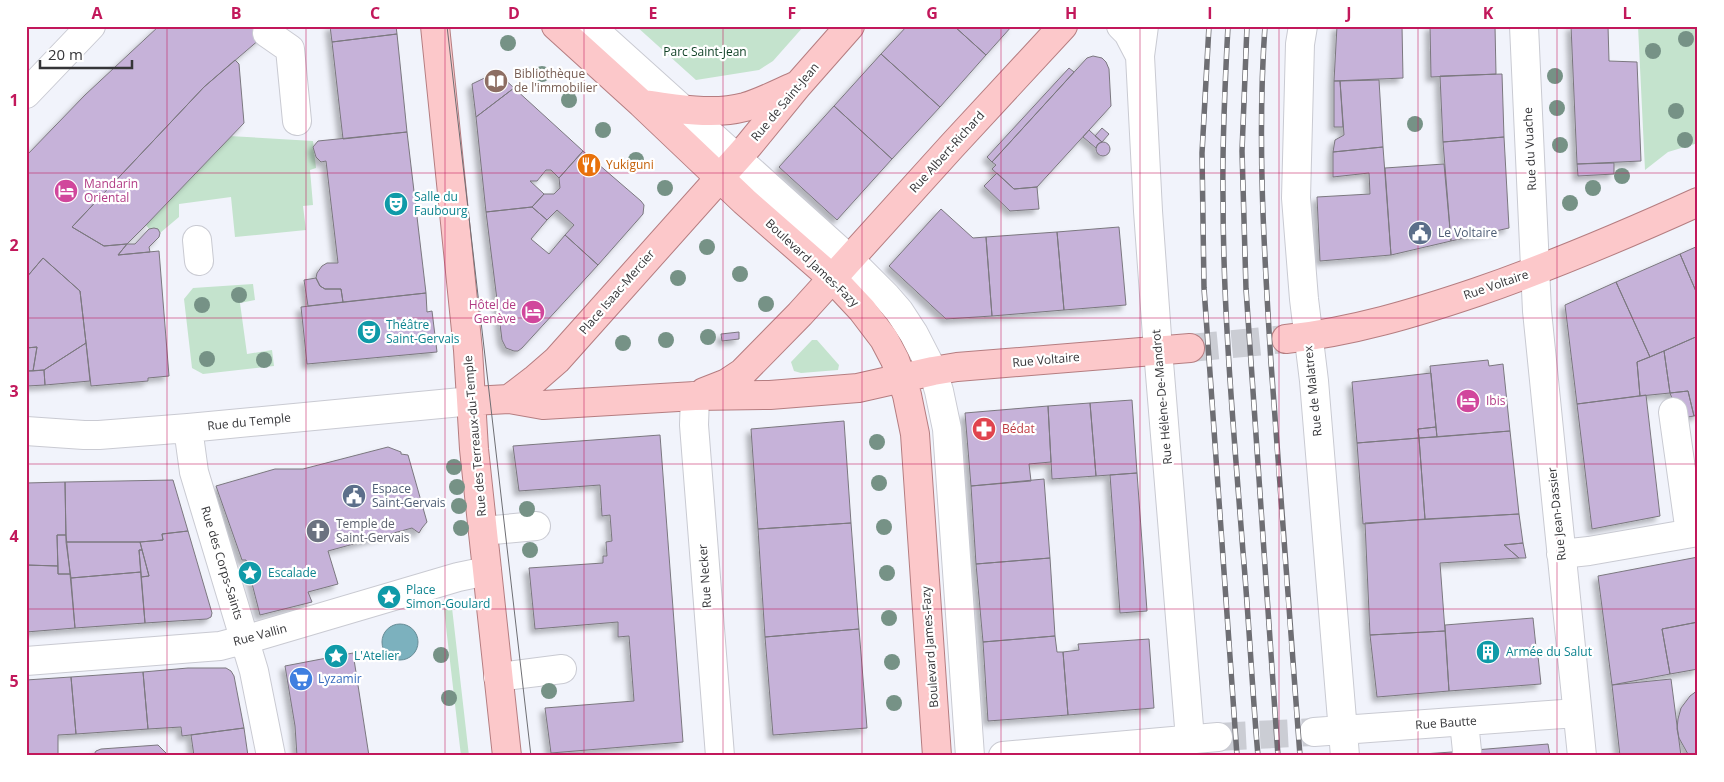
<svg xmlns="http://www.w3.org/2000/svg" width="1724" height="782" viewBox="0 0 1724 782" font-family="'Open Sans',sans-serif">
<defs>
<filter id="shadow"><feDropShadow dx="-4.5" dy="4.5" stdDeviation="2.5" flood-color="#0004"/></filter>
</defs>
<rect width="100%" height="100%" fill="#f1f3fb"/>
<!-- green -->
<path fill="#c4e3cd" d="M636,26h168l-31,35 -14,9 -63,10z
M1638,26h60v117l-30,9 -23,18z
M229,136l84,5 3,27 -6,2 3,35 -10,1 3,24 -71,7 -4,-40 -52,7v13l-19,16 -2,-4 -4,-1 -5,1 -3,-4z
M253,284l2,16 -15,3 7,51 25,-4 2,16 -71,8 -11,-6 -8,-69 9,-11z
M812,340h5l22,25 -1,5 -37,3 -7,-2 -3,-9z
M451,599l18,157h-8l-18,-155z"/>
<!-- water -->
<path fill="#7cb1be" stroke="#678c96" d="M382 642a18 18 0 1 1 36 0a18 18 0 1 1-36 0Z"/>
<!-- building -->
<path fill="#c6b2d9" stroke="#7b787f" filter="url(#shadow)" d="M159,26h103l5,7 -63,54 -132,140 32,19 23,-2 -9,11 41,-4 10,125 -21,2v3l-57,5 -11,-95 -37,-33 -17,20v-122l59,-61z
M330,26h66l1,8 -65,8z
M907,26h47l32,29 -46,52 -59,-53z
M954,26h58l-26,29z
M1337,26h65l1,52 -69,3z
M1430,26h65l1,48 -65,3z
M1571,26h37l1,35 28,1 4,99 -64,3z
M397,34l10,98 -64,7 -11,-97z
M881,54l59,53 -48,52 -58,-53z
M1093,56l9,2 4,4 3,7 2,37 -74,81 -23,2 -22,-20 4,-4 -4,-3 95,-104z
M235,60l4,4 5,59 -98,102 -19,19 -23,2 -32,-19 132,-140z
M1069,68l5,4 -82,90 -5,-5z
M497,72l17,16 -38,29 -4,-33z
M1502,74l2,63 -61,5 -3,-66z
M1379,80l4,67 -50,5 2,-12 9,-5 -4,-54z
M1334,81h6l3,46h-9z
M514,88l69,63 -24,27 -8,-8h-5l-9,11h-7l14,13 -12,13 -46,5 -10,-95z
M834,106l58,53 -55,61 -58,-53z
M1102,128l7,6 -7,8 -7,-6z
M1089,130l13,12 -4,2 -2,4 -13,-11z
M407,132l19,161 -83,9 -2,-13h-16l-5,-3 -4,-8 1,-5 5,-7 5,-3h11l-12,-102 -5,1 -5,-5 -3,-10 5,-6z
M1504,137l5,91 -58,13 -8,-99z
M1096 149a7 7 0 1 1 14 0a7 7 0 1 1-14 0Z
M1383,147l8,108 -71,6 -3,-64 53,-3 -1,-21 -36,4v-25z
M583,151l58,50 3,4 -1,9 -45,51 -33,-30 9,-10 -17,-15 -10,10 -15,-13 12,-13h10l6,-6 -1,-10z
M1614,163v11l-36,2 -1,-12z
M1444,164l7,77 -60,14 -6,-87z
M997,173l17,16 23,-2 2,22 -29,2 -26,-25z
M532,207l15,13 -16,19 18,15 16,-19 33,30 -76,83 -4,3h-4l-8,-3 -4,-8 -16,-128z
M941,209l32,29 13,-1 6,79 -46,3 -57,-53z
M1119,227l7,78 -62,5 -7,-78z
M154,228l4,1 2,4 -1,4 -10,10 1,5 -32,3 9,-11h8l14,-15z
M1057,232l7,78 -72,6 -6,-79z
M1698,246v50l-18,-42z
M1680,254l18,42v40l-48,21 -34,-75z
M43,258l37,33 6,52 -42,27 -11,1 4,-24 -11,1v-70z
M316,278l4,8 5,3h16l2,13 -35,4 -4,-26z
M1616,282l34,75 -13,5 3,34 -63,8 -12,-99z
M426,293l1,19 5,-1 5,41 -130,12 -6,-57z
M739,332v7l-17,2 -1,-7z
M1698,336v79l-4,1 -6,-25 -18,2 -6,-42z
M86,343l4,38 -45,4 -1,-15z
M37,347l-4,24h-7v-23z
M1664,351l6,42 -30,3 -3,-34z
M1488,360l1,6 14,-2 7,67 -73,6 -7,-71z
M44,370l1,15 -18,1 -1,4v-19z
M1431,373l5,54 -18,2 1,9 -62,5 -5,-61z
M1688,391l6,25 -6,1 -7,-2 -8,-14 -3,-8z
M1646,395l14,121 -68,13 -15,-125z
M1132,400l5,73 -41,3 -6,-73z
M1090,403l6,73 -44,3 -4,-73z
M1048,406l3,56 -22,2 2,17 -60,5 -6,-73z
M844,421l7,102 -93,6 -7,-100z
M1436,427l1,10 -18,1 -1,-9z
M1510,431l9,83 -94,5 -6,-81z
M660,435l23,307 -132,11 -6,-45 89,-7 -5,-65 -11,1v-15l-83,7 -6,-61 74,-5v-7h4l-1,-14 6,-1 -2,-26 -8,1 -2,-31 -81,6 -6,-45z
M1419,438l6,81 -62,5 -6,-81z
M388,447l13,5v2l7,1 19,67 -5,6 -3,5 -7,-5 -84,23 10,33 -30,8 4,10 -52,13 -14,-55h-4l-26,-74 59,-17h28z
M1137,473l10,138 -27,2 -10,-138z
M1044,479l6,79 -74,6 -5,-78z
M173,480l15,51 -26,3 1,6 -23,2h-74l-1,-60z
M65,482l1,53h-9l1,31 -32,-1v-82z
M1519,514l4,29 -19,2 15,13 -79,5 5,68 -75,4 -5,-112z
M851,523l8,106 -94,8 -7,-108z
M188,531l24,82 -1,4 -4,2 -62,4 -4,-46 8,-1 -9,-34 23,-2 -1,-6z
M57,535h9l4,39h-12z
M66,542h74l2,8h-3l2,22 -70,6z
M1523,543l3,15h-7l-15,-13z
M139,550h3l7,26 -8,1z
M1698,557v65l-36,7 8,45 -58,11 -14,-109z
M1050,558l5,78 -72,6 -7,-78z
M26,565l32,1v8h12l5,54 -49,4z
M141,572l4,51 -70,5 -4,-50z
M1533,618l3,29h-6v10l8,-1 3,28 -92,7 -4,-66z
M1698,622v47l-28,5 -8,-45z
M859,629l8,99 -94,7 -8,-98z
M1445,631l4,60 -72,6 -7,-62z
M1055,636l2,16h6l5,63 -80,6 -5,-79z
M1149,639l5,69 -86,7 -5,-63 16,-2 -1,-6z
M353,653l16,103h-72l-2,-30 -10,-60z
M188,668h38l5,3 3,5 10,52 -62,8 -1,-9 -33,2 -5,-57z
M143,672l5,57 -72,5 -5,-57z
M71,677l5,57 -18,1v21h-32v-76z
M1671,679l10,77h-61l-8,-71z
M1698,690v66h-9l-10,-18 -2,-9 1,-10 3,-11 9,-12z
M244,728l4,28h-54l-3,-21z
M1548,744l2,12h-74l-1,-6z
M158,745l8,8v3h-73l3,-5 5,-2z
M1467,751l9,5h-83z"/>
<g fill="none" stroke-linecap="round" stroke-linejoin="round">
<!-- minor-tunnel -->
<path stroke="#cbcdd4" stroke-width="28" stroke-dasharray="28 14" stroke-linecap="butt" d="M1218,737l96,-5"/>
<!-- major-tunnel -->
<path stroke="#cbcdd4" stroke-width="28" stroke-dasharray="28 14" stroke-linecap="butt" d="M1190,348l96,-9"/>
<!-- minor casing -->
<g stroke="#c9cad2" stroke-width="30">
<path id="minor" d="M590,26l260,234 36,36 13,15 15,23 19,37 6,20 8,38 23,327
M1121,26l7,7 12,23
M1144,26l-4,30 8,155 10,139 32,389
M1303,26l-3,18 -4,154 8,101 10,82 31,375
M1524,26l13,285 45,445
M267,33l23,16 7,72
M26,94l65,-68
M197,240l2,21
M695,396l-1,29 26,331
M1673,412l17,121
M188,428l6,44 60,199 17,85
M26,431l58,4h15l89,-7 284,-27
M483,531l53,-5
M1561,554l28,-3 109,-19
M26,661l194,-15 38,-10 200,-59 29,-6
M498,677l64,-8
M1464,722l3,29
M1314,732l263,-19
M1003,756l215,-19"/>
</g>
<!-- major casing -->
<g stroke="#b57d80" stroke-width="30">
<path id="major" d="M435,26l33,324 6,99 33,307
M556,26l86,78 102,97 89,78 29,31 22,29 11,21 12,35 8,39 22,322
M642,104c34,4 69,12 103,3 17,-5 34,-14 50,-21
M1286,339c66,-7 129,-26 191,-47 75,-26 148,-57 221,-90
M704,392l23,-9 15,-10 58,-59 151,-167 112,-121
M509,399l25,-19 23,-20 192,-215 49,-60 52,-59
M472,401l37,-2 34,6 152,-9 75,-1 88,-7 75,-17 24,-4 233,-19"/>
</g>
<!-- minor -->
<use href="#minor" stroke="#fff" stroke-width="28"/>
<!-- major -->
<use href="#major" stroke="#fcc8ca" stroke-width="28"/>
<!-- tram -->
<path stroke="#6e6e73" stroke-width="1" d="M447,26l84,730"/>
<!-- rail casing -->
<g stroke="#6e6e73" stroke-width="5.5">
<path id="rail" d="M1209,26l-7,127 2,135 33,468
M1228,26c-3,57 -6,114 -5,170 0,119 11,238 20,356 6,68 9,136 15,204
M1247,26l-5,125 4,138 32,467
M1265,26c-8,112 -1,225 6,337 9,131 19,262 29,393"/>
</g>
<!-- rail -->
<use href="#rail" stroke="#fff" stroke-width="4" stroke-dasharray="11" stroke-linecap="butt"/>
</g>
<!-- trees -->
<g fill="#769286">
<circle cx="1686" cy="39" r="8"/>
<circle cx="508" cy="43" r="8"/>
<circle cx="1653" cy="51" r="8"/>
<circle cx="542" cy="74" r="8"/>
<circle cx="1555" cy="76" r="8"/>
<circle cx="569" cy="100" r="8"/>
<circle cx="1557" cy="108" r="8"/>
<circle cx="1676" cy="111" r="8"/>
<circle cx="1415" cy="124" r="8"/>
<circle cx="603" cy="130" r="8"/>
<circle cx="1685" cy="140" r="8"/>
<circle cx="1560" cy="145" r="8"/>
<circle cx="636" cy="160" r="8"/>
<circle cx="1622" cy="176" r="8"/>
<circle cx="665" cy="188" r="8"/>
<circle cx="1593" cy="188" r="8"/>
<circle cx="1570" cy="203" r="8"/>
<circle cx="707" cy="247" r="8"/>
<circle cx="740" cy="274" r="8"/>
<circle cx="678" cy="278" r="8"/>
<circle cx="239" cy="295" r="8"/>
<circle cx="766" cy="304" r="8"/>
<circle cx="202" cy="305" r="8"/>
<circle cx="708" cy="337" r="8"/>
<circle cx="666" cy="340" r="8"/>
<circle cx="623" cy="343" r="8"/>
<circle cx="207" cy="359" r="8"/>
<circle cx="264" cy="360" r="8"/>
<circle cx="877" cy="442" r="8"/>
<circle cx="454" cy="467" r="8"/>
<circle cx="879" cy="483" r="8"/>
<circle cx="457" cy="487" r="8"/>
<circle cx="459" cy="506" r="8"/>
<circle cx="527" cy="509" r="8"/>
<circle cx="884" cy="527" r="8"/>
<circle cx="461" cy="528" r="8"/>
<circle cx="530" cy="550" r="8"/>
<circle cx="887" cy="573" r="8"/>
<circle cx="889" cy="618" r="8"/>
<circle cx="441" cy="655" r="8"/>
<circle cx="892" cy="662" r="8"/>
<circle cx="549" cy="691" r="8"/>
<circle cx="449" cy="698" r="8"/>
<circle cx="894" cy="703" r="8"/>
</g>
<!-- grid -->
<path fill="none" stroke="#c2185b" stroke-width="1" stroke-opacity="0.55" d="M167,26v730M306,26v730M445,26v730M584,26v730M723,26v730M862,26v730M1001,26v730M1140,26v730M1279,26v730M1418,26v730M1557,26v730M26,173h1672M26,318h1672M26,464h1672M26,609h1672"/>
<!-- icons -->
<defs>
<g id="library-disc" transform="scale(1.25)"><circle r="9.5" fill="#8d6e63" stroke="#fff"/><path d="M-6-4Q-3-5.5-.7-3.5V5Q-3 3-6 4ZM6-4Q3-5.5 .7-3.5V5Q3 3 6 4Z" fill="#fff"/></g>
<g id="restaurant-disc" transform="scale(1.25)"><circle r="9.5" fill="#e8710a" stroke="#fff"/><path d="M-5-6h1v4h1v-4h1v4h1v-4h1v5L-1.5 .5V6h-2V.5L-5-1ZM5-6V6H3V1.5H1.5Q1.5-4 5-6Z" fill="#fff"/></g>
<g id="hotel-disc" transform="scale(1.25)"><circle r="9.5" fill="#d1479c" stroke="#fff"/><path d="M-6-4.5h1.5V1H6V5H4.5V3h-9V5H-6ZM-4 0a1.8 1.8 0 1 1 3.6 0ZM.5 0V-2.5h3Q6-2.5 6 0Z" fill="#fff"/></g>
<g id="theatre-disc" transform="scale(1.25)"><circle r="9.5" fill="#0f9aa8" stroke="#fff"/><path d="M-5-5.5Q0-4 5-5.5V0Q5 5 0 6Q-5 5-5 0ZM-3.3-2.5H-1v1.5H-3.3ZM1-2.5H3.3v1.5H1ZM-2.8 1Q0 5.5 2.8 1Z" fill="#fff"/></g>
<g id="civic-disc" transform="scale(1.25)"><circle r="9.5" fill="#5c6f8a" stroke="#fff"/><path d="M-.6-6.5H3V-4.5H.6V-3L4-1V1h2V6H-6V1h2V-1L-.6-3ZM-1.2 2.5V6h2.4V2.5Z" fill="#fff"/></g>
<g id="pharmacy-disc" transform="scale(1.25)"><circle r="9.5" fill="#e0444e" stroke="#fff"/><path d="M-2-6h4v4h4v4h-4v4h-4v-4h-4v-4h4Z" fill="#fff"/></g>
<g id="church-disc" transform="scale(1.25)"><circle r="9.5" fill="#6b7280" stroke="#fff"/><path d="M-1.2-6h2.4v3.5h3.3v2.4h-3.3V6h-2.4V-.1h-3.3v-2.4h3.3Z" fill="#fff"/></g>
<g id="sight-disc" transform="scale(1.25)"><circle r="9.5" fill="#0f9aa8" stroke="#fff"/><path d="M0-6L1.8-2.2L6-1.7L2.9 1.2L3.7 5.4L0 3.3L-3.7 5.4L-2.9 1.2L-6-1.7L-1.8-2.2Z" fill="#fff"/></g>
<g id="building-disc" transform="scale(1.25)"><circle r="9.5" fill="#0f9aa8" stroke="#fff"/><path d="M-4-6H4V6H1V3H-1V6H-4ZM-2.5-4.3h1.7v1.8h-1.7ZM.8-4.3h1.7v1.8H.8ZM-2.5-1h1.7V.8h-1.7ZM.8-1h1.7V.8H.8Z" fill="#fff"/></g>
<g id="supermarket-disc" transform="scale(1.25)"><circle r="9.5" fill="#3f7fe0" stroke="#fff"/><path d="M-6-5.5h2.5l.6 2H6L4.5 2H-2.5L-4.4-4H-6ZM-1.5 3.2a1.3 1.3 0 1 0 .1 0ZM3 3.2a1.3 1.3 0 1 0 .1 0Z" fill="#fff"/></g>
</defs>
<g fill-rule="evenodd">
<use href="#library-disc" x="496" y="81"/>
<use href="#restaurant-disc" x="589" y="165"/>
<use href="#hotel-disc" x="66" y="191"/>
<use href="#theatre-disc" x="396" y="204"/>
<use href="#civic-disc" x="1420" y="233"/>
<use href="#hotel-disc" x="533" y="312"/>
<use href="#theatre-disc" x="369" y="332"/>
<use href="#hotel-disc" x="1468" y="401"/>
<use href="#pharmacy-disc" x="984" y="429"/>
<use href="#civic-disc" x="354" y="496"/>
<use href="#church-disc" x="318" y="531"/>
<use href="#sight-disc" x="250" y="573"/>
<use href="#sight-disc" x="389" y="597"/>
<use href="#building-disc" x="1488" y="652"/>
<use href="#sight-disc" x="336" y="656"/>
<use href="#supermarket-disc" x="301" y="679"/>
</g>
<g text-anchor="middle" stroke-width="4.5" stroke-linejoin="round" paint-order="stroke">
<!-- park labels -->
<g font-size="12" fill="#114227" stroke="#fff">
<text x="705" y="56">Parc Saint-Jean</text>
</g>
<!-- education labels -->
<g font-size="12" fill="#785e54" stroke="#fff" text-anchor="start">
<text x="514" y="78">Bibliothèque<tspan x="514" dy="14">de l'immobilier</tspan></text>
</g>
<!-- street labels -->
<g font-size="12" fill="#353538" stroke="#fff">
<text transform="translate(785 102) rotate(-50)" y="4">Rue de Saint-Jean</text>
<text transform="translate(1530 149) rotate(-93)" y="4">Rue du Vuache</text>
<text transform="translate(947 152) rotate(-48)" y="4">Rue Albert-Richard</text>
<text transform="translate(812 263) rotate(43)" y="4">Boulevard James-Fazy</text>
<text transform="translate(1496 285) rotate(-19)" y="4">Rue Voltaire</text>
<text transform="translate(617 292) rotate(-49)" y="4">Place Isaac-Mercier</text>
<text transform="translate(1046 360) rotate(-5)" y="4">Rue Voltaire</text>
<text transform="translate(1313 391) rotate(-96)" y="4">Rue de Malatrex</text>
<text transform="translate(1162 397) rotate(-95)" y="4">Rue Hélène-De-Mandrot</text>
<text transform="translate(249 422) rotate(-6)" y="4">Rue du Temple</text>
<text transform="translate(475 436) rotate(-95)" y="4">Rue des Terreaux-du-Temple</text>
<text transform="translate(1557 514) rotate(-96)" y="4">Rue Jean-Dassier</text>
<text transform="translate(222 563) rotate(73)" y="4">Rue des Corps-Saints</text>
<text transform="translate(705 576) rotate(-94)" y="4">Rue Necker</text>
<text transform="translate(260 635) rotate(-15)" y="4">Rue Vallin</text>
<text transform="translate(930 647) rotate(-94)" y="4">Boulevard James-Fazy</text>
<text transform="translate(1446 723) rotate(-4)" y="4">Rue Bautte</text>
</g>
<!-- food labels -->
<g font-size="12" fill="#c56008" stroke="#fff" text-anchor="start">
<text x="606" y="169">Yukiguni</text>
</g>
<!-- hotel labels -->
<g font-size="12" fill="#b23c85" stroke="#fff" text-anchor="start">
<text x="84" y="188">Mandarin<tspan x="84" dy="14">Oriental</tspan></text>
<text x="516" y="309" text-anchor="end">Hôtel de<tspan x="516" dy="14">Genève</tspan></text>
<text x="1486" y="405">Ibis</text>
</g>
<!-- culture labels -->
<g font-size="12" fill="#0d838f" stroke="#fff" text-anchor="start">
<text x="414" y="201">Salle du<tspan x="414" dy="14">Faubourg</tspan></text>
<text x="386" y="329">Théâtre<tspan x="386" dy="14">Saint-Gervais</tspan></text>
<text x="268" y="577">Escalade</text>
<text x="406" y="594">Place<tspan x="406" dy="14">Simon-Goulard</tspan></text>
<text x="1506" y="656">Armée du Salut</text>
<text x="354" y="660">L'Atelier</text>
</g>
<!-- service labels -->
<g font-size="12" fill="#4e5e75" stroke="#fff" text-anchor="start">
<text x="1438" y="237">Le Voltaire</text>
<text x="372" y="493">Espace<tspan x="372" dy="14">Saint-Gervais</tspan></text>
</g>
<!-- health labels -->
<g font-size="12" fill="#be3a42" stroke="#fff" text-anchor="start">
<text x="1002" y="433">Bédat</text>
</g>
<!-- worship labels -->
<g font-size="12" fill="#5b616d" stroke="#fff" text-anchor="start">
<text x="336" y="528">Temple de<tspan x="336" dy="14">Saint-Gervais</tspan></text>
</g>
<!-- shop labels -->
<g font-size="12" fill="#366cbe" stroke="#fff" text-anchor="start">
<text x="318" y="683">Lyzamir</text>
</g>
</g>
<!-- border -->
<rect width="1724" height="782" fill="none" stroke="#ffffff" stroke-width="55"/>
<!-- scale -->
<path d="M40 60v8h92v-8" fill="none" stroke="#353538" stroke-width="2.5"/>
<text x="48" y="60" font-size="15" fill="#353538" stroke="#ffffff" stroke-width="4" paint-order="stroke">20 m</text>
<rect x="28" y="28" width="1668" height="726" fill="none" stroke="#c2185b" stroke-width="2"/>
<g font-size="16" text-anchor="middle" font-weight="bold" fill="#c2185b">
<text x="97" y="19">A</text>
<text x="236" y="19">B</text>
<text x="375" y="19">C</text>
<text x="514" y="19">D</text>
<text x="653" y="19">E</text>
<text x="792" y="19">F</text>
<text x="932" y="19">G</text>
<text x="1071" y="19">H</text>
<text x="1210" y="19">I</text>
<text x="1349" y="19">J</text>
<text x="1488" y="19">K</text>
<text x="1627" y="19">L</text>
<text x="14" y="106">1</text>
<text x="14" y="251">2</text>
<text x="14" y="397">3</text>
<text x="14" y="542">4</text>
<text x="14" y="687">5</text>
</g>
</svg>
